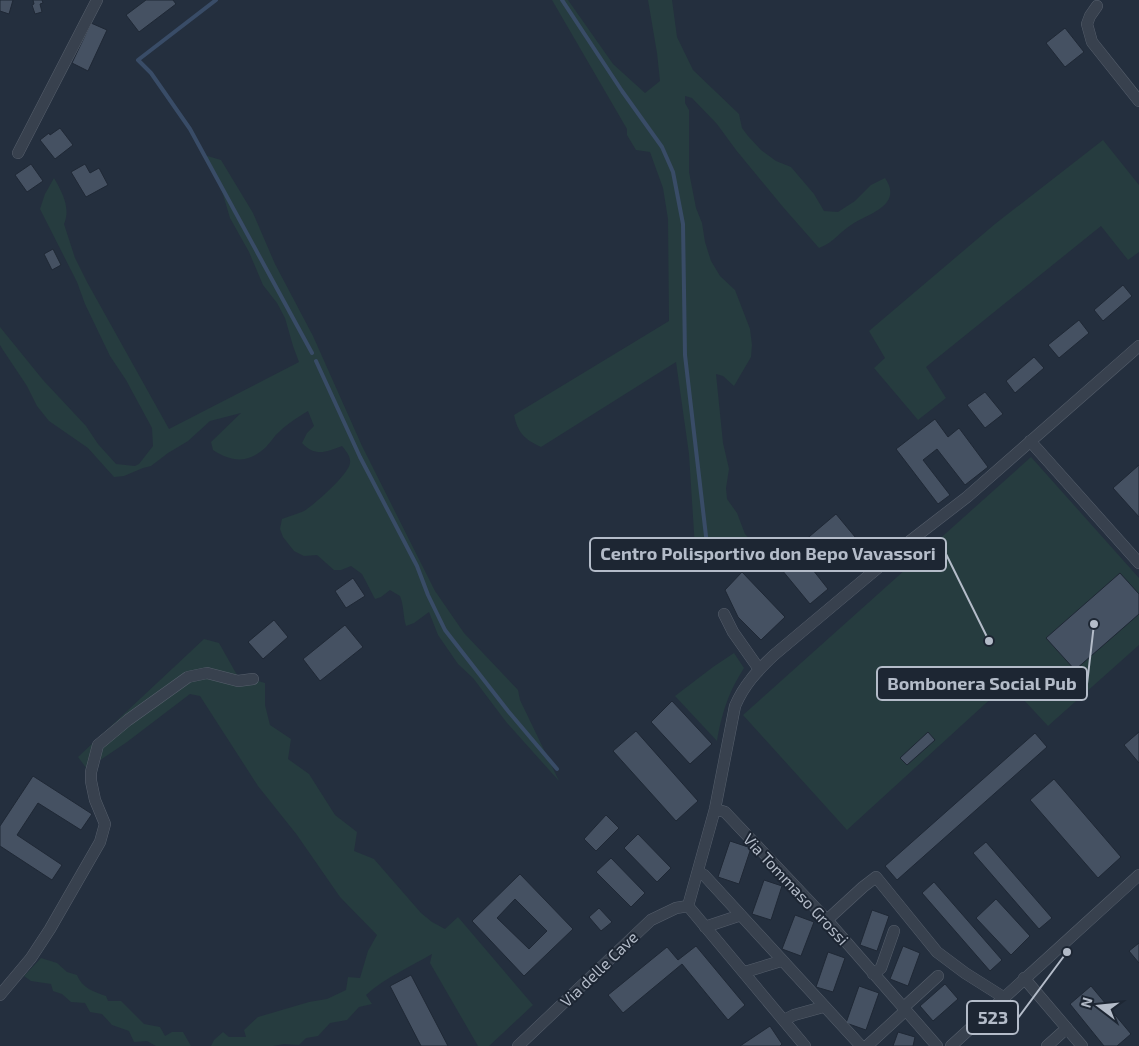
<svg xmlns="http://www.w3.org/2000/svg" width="1139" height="1046" viewBox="0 0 1139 1046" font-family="'Exo 2',sans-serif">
<rect width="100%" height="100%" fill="#242f3e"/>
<!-- green -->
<path fill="#263c3f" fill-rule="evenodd" d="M552,0h16l45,64 32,29 15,-12 -3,-28 -9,-53h24l5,37 16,33 46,44 3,14 6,8 13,14 15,11 15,6 23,27 10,17 14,1 17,-11 16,-16 14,-7c18,26 -14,35 -31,45 -14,8 -19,19 -35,25l-36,-41 -47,-57 -19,-26 -25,-26 -7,-2v7l4,7v62l7,36 6,15 3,19 6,19 9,15 15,14 15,39 2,16 -1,12 -17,29 -11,-10 -7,-2 7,69 6,26 -3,19 1,11 10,14 8,21 13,14 -48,-7 -2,-4 -13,11 -6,-94 -13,-92 -135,85c-17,-8 -23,-14 -27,-32l155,-94 -1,-102 -5,-31 -13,-36 -14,-2 -9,-15v-6z
M1103,140l36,45v67l-11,8 -27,-34 -175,141 20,31 -28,22 -44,-52 11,-10 -16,-27 126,-107z
M204,155l17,5 32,53 22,51 38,72 49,110 73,145 29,42 54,57 2,10 39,81 -52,-58 -34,-45 -15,-14 -20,-29 -9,-23 -15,11 -8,3c-3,-10 -2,-20 -6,-30l-10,-6 -9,7 -6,2 -13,-25 -11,-8 -10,4h-7l-17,-15 -13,1 -10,-5 -11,-14 -3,-8 2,-10c7,-3 16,-5 22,-8 10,-6 45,-37 46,-48 1,-6 -4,-12 -8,-17 -16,6 -27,11 -40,-3l5,-10 7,-7 -6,-15c-10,6 -21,13 -29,21 -5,4 -8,10 -13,15 -17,16 -33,16 -53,3l-2,-8 30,-29 -31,8 -22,20 -20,12 -17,13 -8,2 -19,8 -10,1 -26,-29 -39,-27 -12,-15 -10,-20 -24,-36 -3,-5v-18l43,53 43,46 12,18 18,20 19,2 4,-2 14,-18 -1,-18 -26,-48 -16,-24 -25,-52 -8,-22 -37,-73 5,-15 9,-16c8,14 17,30 10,46l11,34 12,24 82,147 130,-67 -6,-16 -8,-28 -8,-15 -14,-18 -14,-33 -19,-34 -11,-37z
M1031,457l108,121v16l-19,-21 -73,65 28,32 64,-56v31l-91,81 -40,-43 -161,147 -104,-115zM928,733l7,7 -28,25 -6,-7z
M204,639l15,4 18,32 28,8v22l5,20 21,14 -3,20 21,15 26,41 22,17 -3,19 20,8 47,54 11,9 13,7 13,-12 75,88 -44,41h-11l-48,-83 2,-9c-22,13 -46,23 -66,41l6,9 -13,3 -12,13 -17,3 -12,13 -12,2 -7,7 -15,-1 -11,2h-62l3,-6 9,-8 6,5h17l-2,-7 14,-13 51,-15 18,-3 19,-9 2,-13 12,1 8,-27 9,-16 -37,-38 -43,-62 -39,-49 -58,-90 -10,-2 -63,48 -40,27 -9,-12z
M734,653l10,15c-16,25 -22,45 -27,73l-42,-45 38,-29z
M41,958l16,5 10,9 10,3c5,13 17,17 29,21l2,5h13l23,23 16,3 5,9 7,-4h11l8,14h-35l-9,-5 -13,1 -5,-11 -17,-6 -10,-11 -12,-2 -5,-9 -14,-1 -9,-8 -9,-3 -2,-7 -20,-3 -7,-5z"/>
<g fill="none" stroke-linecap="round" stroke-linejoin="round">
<!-- stream -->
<path stroke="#394c67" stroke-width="4" d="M216,0l-78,60 13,13 39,56 122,224
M562,0l60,91 40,56 11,25 10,52 2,131 24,207
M316,361l44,96 57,109 11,29 17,35 63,81 49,58"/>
</g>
<!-- building -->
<path fill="#455162" stroke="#1f2835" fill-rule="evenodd" d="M0,0h13l-4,14 -9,-3z
M33,0h9l1,3 -3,1 2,8 -7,2 -3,-9 2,-1z
M146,0h27l3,4 -37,28 -13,-17z
M91,23l16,7 -19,41 -16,-8z
M1065,28l19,24 -19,15 -19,-24z
M60,128l13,17 -18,14 -15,-19 9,-7 1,2z
M31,164l12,17 -16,11 -12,-17z
M85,164l5,9 9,-5 9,17 -22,12 -15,-25z
M53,249l8,16 -9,5 -8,-16z
M1123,285l9,11 -29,25 -9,-11z
M1079,320l10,13 -30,25 -11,-13z
M1034,357l10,11 -29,25 -9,-12z
M985,392l18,22 -18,14 -18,-23z
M935,419l13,18 11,-9 29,39 -23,18 -28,-36 -14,11 27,35 -12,9 -42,-55z
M1139,465v52l-26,-29z
M836,514l34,41 -18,16 -21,-25 -22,19 19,24 -18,15 -33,-40z
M742,572l43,45 -24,23 -23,-23 -13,-27z
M1120,573l19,21v20l-64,56 -29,-32z
M353,578l12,18 -19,12 -11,-17z
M274,620l14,17 -25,22 -15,-17z
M345,625l18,22 -43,34 -17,-22z
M672,701l40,43 -22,20 -39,-42z
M636,731l62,70 -22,20 -63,-70z
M928,732l7,8 -28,25 -7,-7z
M1139,732v31l-15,-18z
M1035,733l12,14 -150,133 -12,-14z
M33,776l59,38 -11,16 -43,-27 -21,32 45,30 -10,15 -52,-34v-20z
M1054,779l67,78 -23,21 -68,-78z
M606,815l13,13 -23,23 -12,-12z
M638,834l33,34 -14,14 -33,-34z
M730,841l21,7 -12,36 -21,-7z
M986,842l66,76 -13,11 -66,-76z
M611,858l34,35 -14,14 -35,-35z
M520,874l53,55 -49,47 -52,-55zM515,899l32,32 -18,18 -32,-31z
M764,880l18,6 -11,34 -19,-6z
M934,882l68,78 -12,11 -68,-78z
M996,899l34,37 -19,19 -35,-37z
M599,908l13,14 -11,9 -12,-14z
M872,910l17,6 -12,35 -17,-6z
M795,915l19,7 -13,34 -19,-7z
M1139,943v20l-10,-12z
M696,946l49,59 -17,15 -46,-56 -59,49 -15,-18 59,-48 11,13z
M903,946l17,7 -12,33 -18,-7z
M828,952l17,6 -12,34 -17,-5z
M411,975l37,71h-27l-31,-60z
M945,984l13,15 -25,22 -13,-15z
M859,986l20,7 -13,37 -20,-7z
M1091,986l40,48 -14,12h-13l-34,-42z
M770,1026l12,18 -2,2h-40z
M898,1032l17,5 -2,9h-20z"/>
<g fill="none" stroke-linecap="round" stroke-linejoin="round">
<!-- minor casing -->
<g stroke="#565f6c" stroke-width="12">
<path id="minor" d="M1097,6l-7,10 -3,8 5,18 47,59
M18,153l79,-153
M1030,441l109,122
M724,614l9,18 26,37
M715,809l10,3 102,108 110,126
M698,872l6,3 157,171
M688,906l27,-97 20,-103c9,-21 22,-35 39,-51l136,-114 57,-44 172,-151
M688,906l117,140
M827,920l36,-33 13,-10 61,75 28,21 38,24
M705,927l36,-12
M745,972l36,-11
M873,974l8,-6 13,-37
M1024,978l58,68
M0,995l31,-37 19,-29 50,-87 5,-18 -10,-24 -4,-19v-9l7,-27 30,-25 60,-43 19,-4 31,8 15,-2
M903,1008l35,-32
M784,1020l10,-5 29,-8
M518,1046l133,-126 25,-12 12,-2
M867,1046l38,-35
M951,1046l188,-171
M1047,1046l20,-18"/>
</g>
<!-- minor -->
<use href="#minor" stroke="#38414e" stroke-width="11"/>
</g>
<g text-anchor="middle" stroke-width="4" stroke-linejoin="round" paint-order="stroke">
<!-- street labels -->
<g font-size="16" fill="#b4bcc9" stroke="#1d2633">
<text transform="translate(796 889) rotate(47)" y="6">Via Tommaso Grossi</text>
<text transform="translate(599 969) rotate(-44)" y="6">Via delle Cave</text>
</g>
</g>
<!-- callouts -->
<path fill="none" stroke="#b4bcc9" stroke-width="2" d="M989 641L946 554M1094 624L1087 684M1067 952L1018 1018"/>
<g fill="#b4bcc9" stroke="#1d2633" stroke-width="2">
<circle cx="989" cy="641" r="5"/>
<circle cx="1094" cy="624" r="5"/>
<circle cx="1067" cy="952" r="5"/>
</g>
<g fill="#1d2633" stroke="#b4bcc9" stroke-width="2">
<rect x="590" y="538" width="356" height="33" rx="5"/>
<rect x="877" y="667" width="210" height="33" rx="5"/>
<rect x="967" y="1001" width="51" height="33" rx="5"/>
</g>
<g font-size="18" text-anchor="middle" font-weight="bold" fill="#b4bcc9">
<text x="768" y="560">Centro Polisportivo don Bepo Vavassori</text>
<text x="982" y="690">Bombonera Social Pub</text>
<text x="993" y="1024">523</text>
</g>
<!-- north arrow -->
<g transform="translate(1099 1006) rotate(286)" stroke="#1d2633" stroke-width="4" paint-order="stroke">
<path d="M0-4L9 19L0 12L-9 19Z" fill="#b4bcc9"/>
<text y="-8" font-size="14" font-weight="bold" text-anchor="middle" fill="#b4bcc9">N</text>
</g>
</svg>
